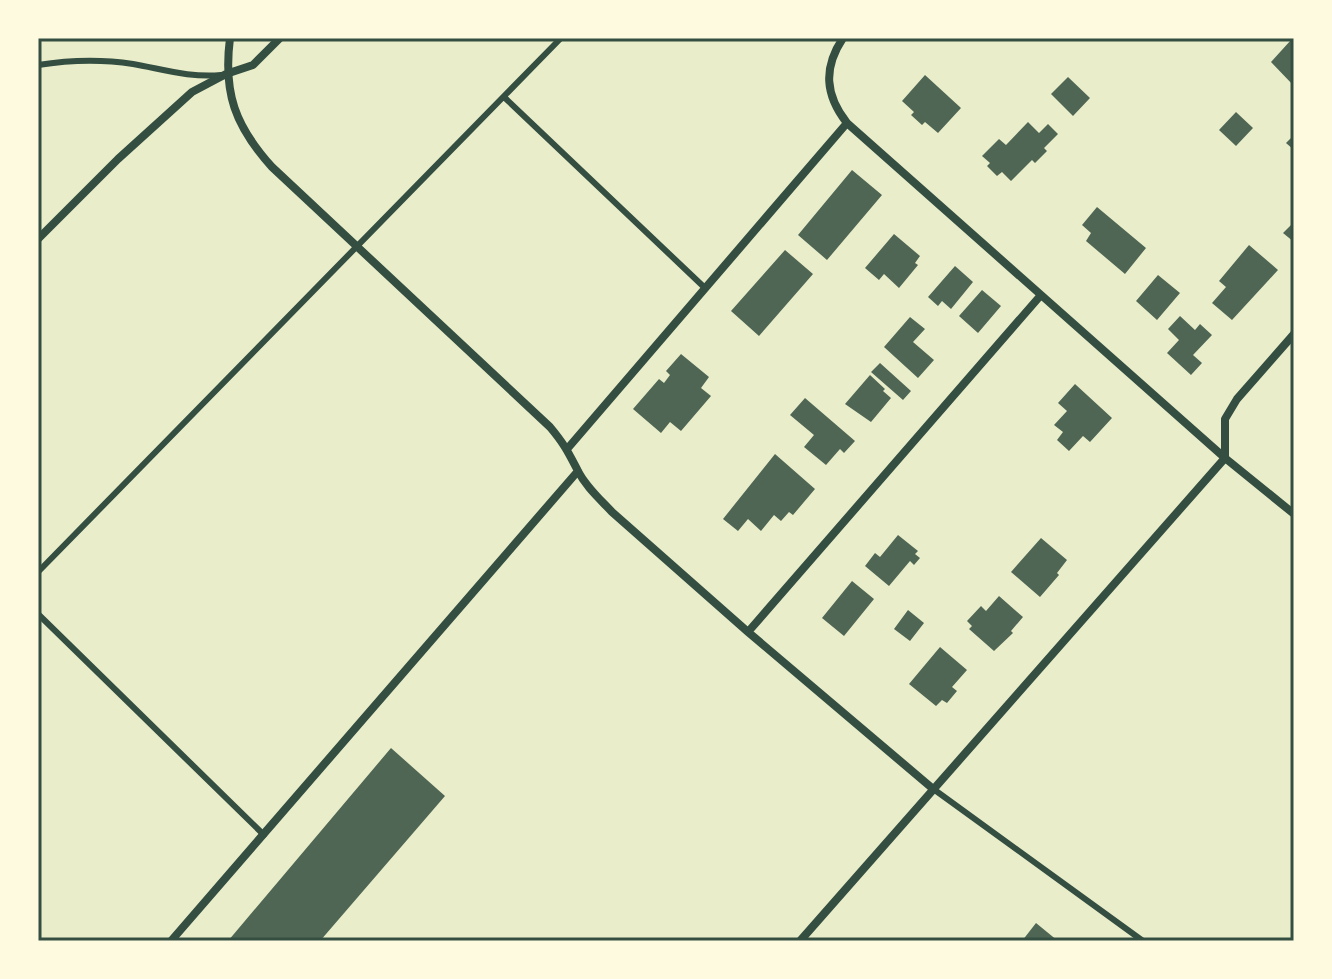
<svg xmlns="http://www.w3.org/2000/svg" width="1332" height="979" viewBox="0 0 1332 979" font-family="'Golos Text',sans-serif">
<rect width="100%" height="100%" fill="#e9edc9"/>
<!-- building -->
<path fill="#4f6655" d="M1291,40l3,3v43l-23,-24z
M925,75l36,33 -23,25 -13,-11 -3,3 -11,-10 3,-3 -12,-11z
M1068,77l22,21 -17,18 -22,-22z
M1236,112l17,16 -17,18 -17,-16z
M1028,122l11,11 9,-9 10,10 -14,14 3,3 -12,12 -3,-3 -21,21 -9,-9 -5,4 -10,-10 3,-3 -8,-7 17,-17 7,6z
M1294,135v15l-8,-7z
M852,170l30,25 -55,65 -29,-25z
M1097,207l49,41 -21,26 -39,-33 5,-8 -9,-8z
M1294,222v20l-11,-9z
M894,234l26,22 -5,7 3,2 -19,23 -15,-14 -5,6 -14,-12z
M1249,245l29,25 -46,50 -20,-17 14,-16 -7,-6z
M785,250l28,24 -54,62 -28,-25z
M955,266l18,16 -22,27 -9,-8 -4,5 -10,-9z
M1158,275l22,18 -23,27 -21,-19z
M982,290l19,16 -23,27 -19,-17z
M1180,316l15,14 5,-6 12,11 -19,20 9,8 -11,12 -24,-22 12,-13 -11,-11z
M910,317l15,12 -12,13 21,18 -16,18 -34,-31z
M681,354l28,23 -8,11 10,8 -30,35 -11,-9 -9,11 -28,-24 26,-30 5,4 6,-8 -4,-4z
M880,363l31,28 -8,9 -32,-28z
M870,375l15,14 -2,2 8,7 -20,24 -26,-18z
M1075,384l37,34 -22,24 -7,-6 -14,15 -12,-11 6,-8 -9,-7 13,-14 -9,-8z
M805,398l50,43 -11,12 -4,-4 -14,16 -22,-18 10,-12 -24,-20z
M775,454l40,35 -22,26 -4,-3 -8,9 -7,-6 -13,16 -13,-12 -10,12 -15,-12z
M898,535l20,16 -3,3 5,4 -6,7 -4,-4 -21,25 -24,-20 10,-13 5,4z
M1041,538l26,22 -10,13 2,2 -19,22 -29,-25z
M852,581l22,18 -30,37 -22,-18z
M999,596l24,21 -12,14 2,2 -19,18 -25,-22 3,-3 -5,-5 14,-15 5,5z
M908,610l16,13 -14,18 -16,-12z
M940,647l27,23 -15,17 5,4 -10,12 -5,-3 -6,6 -27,-22z
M391,748l54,48 -125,145h-92z
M1036,923l22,18h-36z"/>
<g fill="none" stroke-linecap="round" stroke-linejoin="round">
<!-- service -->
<path stroke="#344e41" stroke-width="6" d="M38,65c31,-5 63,-6 95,-1 29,5 57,14 88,11
M504,97l201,191
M38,572l523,-534
M38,614l226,221
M932,788l211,153"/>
<!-- minor -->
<path stroke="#344e41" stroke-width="8" d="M230,38c-7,55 5,88 42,129l278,260c15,18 18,25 28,44 8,16 22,28 34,41l136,120 184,156
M843,38c-20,30 -18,57 4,85l378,335 69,56
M38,239l80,-80 74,-67 34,-18 27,-9 27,-27
M568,448l279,-325
M748,632l293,-337
M171,941l407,-470
M800,941l425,-483v-39l12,-20 57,-65"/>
</g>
<!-- border -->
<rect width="1332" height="979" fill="none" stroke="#fefae0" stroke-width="80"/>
<rect x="40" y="40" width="1252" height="899" fill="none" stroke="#344e41" stroke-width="3"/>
</svg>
